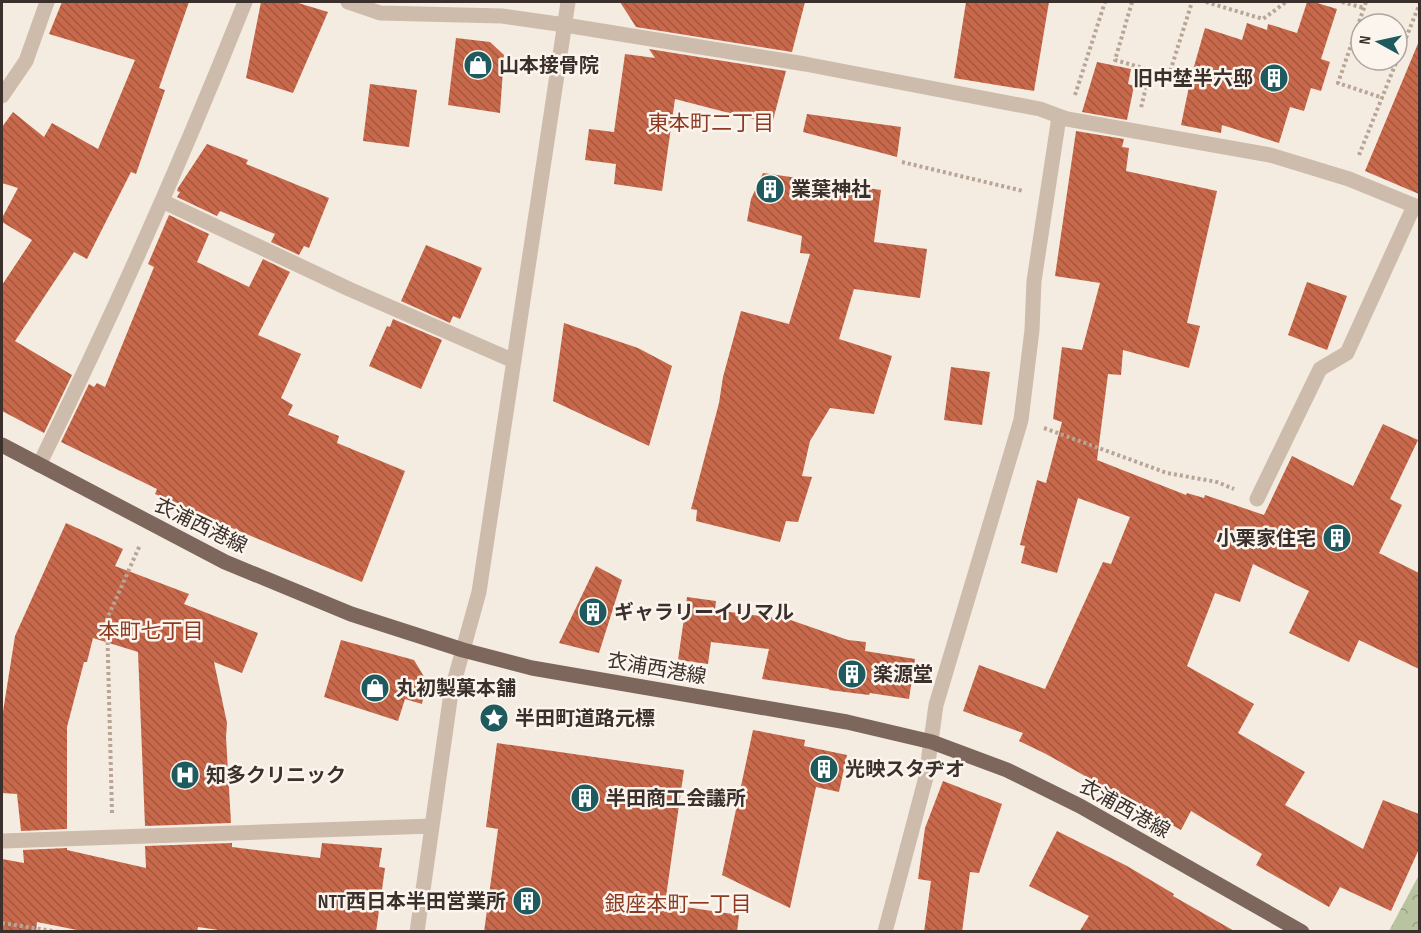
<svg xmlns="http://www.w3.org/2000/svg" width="1421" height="933" viewBox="0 0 1421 933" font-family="'Sofia Sans Condensed','Noto Sans JP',sans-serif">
<defs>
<pattern id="park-crowns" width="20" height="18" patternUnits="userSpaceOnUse" patternTransform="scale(1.5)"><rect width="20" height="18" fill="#b8c4a0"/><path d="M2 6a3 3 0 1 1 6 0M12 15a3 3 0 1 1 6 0" fill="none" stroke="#97a083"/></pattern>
<pattern id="building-back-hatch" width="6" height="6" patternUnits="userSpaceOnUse" patternTransform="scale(1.5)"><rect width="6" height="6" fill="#c8694b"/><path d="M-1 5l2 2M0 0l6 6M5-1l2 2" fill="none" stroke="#a4573f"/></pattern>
</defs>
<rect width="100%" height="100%" fill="#f4ebe1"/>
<!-- park -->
<path fill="url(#park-crowns)" d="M1419,875v56h-30z"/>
<!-- building -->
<path fill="url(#building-back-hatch)" d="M62,2h127l-30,86 6,2 -29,84 -5,-2 -44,87 -13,-7 -59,89 57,34 -28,58 -42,-22v-126l30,-45 -30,-18v-4l16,-30 -16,-5v-56l11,-15 31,25 8,-14 46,26 37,-89 -86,-26z
M261,2h34l33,10 -35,81 -47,-15z
M620,2h185l-13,50 -156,-25z
M966,2h83l-15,89 -80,-13z
M1307,2h7l23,7 -16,50 9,3 -9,29 -10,-3 -7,23 -14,-4 -11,36 -57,-18 -1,8 -40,-8 10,-48 14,-49 37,12 5,-17 20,7 1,-6 29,9z
M456,38l34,4 14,13 -4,58 -52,-8z
M1419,41v153l-54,-23z
M649,49l137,22 -14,53 -97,-25 -13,92 -48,-7 2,-20 -31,-4 4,-31 25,3 11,-78 30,4z
M1097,62l34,7 -3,15 6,2 -7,34 -45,-8z
M370,84l47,6 -8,57 -46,-6z
M807,114l94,13 -4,30 -94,-25z
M1076,131l48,8 -2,8 7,1 -3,23 91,20 -30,132 13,3 -11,42 -66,-18 -2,25 -13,-1 -11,86 89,35 1,-2 17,5 1,-3 59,20 28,-59 61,30 30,-62 35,16 -28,59 12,6 -23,48 40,20v96l-60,-29 -10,22 -60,-29 20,-42 -56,-27 -13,38 -25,-9 -28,73 67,38 -16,29 67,39 -20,33 78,44 20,-49 36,14v35l-28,62 -51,-24 -11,20 -73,-42 6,-11 -71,-43 -10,19 -135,-76 -27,-13 4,-8 -60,-22 16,-46 66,24 58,-127 8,2 19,-47 -52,-19 -21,75 -36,-10 4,-17 -5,-1 17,-65 9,3 16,-61 -9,-3 9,-72 20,3 18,-67 -45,-7z
M207,144l41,16 -2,4 83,34 -20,50 -5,-2 -5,9 -28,-13 4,-8 -55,-23 -3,5 -40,-19 3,-5 -3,-1 1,-3z
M763,173l118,17 -7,52 53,7 -7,49 -66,-9 -15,50 53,17 -18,58 -44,-6 -20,33 -8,35 10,1 -14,45 -12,-1 -6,21 -84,-21 1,-11 -6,-1 28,-106 4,-26 18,-66 48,13 21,-70 -10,-1 2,-17 -55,-15 4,-22z
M169,215l40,19 -12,28 52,25 14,-28 27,13 -32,63 43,19 -20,44 12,7 -5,10 51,21 -2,7 68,28 -43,111 -169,-70 -38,-18 2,-5 -96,-47 28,-58 5,3 3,-4 8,4 49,-120 -6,-3z
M426,245l56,23 -22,51 -7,-3 -3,7 -49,-22z
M1307,282l40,14 -20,54 -39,-15z
M393,319l49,21 -21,49 -52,-23 18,-40 3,1z
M564,323l74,25 34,18 -23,80 -96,-45z
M951,367l39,5 -8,53 -38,-5z
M66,523l57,26 -8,17 74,28 -5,10 74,29 -16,40 -28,-11 13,61 -1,14 5,86 -86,3 -7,-174 -45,-14 -6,24h-3l-17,65v102l-46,2 -4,-37 -15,-1v-75l13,-82z
M596,566l26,14 -23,73 -40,-10z
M687,597l29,4 -1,9 60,8 1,-3 72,25 18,2 -1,9 50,8 -6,40 -39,-6 -1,2 -40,-5v-1l-67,-10 7,-30 -58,-7 -3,22 -30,-4z
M341,640l73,20 12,20 -4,24 -17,-5 -7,22 -74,-24z
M753,730l52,10 -1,6 43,9 -8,37 -23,-5 -26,121 -68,-33z
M497,743l187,27 -19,134 74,11 -2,17h-253l14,-103 -12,-2z
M943,781l59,23 -23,69 -9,-1 -8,60h-38l7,-51 -13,-2 7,-51z
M1057,831l70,35 47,28 -1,2 63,36h-157l10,-16 -60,-30z
M232,843v4l88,11 2,-15 60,5 -3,19 6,1 -9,64h-144l-34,-5 -1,5h-110l-50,-10 -1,10h-34v-73l22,4 -1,-13 44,-2v2l79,18 -1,-22z"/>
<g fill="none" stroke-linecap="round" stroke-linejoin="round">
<!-- path -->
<path stroke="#b9a596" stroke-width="4" stroke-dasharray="3 3" stroke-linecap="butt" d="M1132,2l-17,58 35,10 -9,38
M1206,2l57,17 23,-17
M1342,2l22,6
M1366,2l-28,81 45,15
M1150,70l19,5 23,-73
M1075,95l30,-93
M1359,155l61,-152
M902,162l121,29
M1044,428l123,45 50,9 17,7
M112,813l-5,-194 33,-74
M2,923l57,9"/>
<!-- minor -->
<path stroke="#cdbbac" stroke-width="15" d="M348,2l32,11 122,3 63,9 240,39 235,45 27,10 203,36 79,24 71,29
M2,96l24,-35 21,-59
M162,201l187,88 165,72
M39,465c75,-152 144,-307 206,-463
M1257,499l63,-130 27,-16 67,-147
M2,841l430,-15
M417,932l34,-239 28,-101 89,-590
M885,932l41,-155 10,-72 85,-285 11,-90 2,-49 25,-164"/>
<!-- major -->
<path stroke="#7d675c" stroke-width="15" d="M2,445l223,117 126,52 112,36 69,18 315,54 85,20 75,28 73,36 222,126"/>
</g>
<!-- icons -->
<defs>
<g id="shop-disc" transform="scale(1.5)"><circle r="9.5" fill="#1f5a5e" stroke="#fbf5ee"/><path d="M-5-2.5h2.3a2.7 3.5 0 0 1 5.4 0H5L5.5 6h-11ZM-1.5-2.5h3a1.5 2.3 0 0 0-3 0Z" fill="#fff"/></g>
<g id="building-disc" transform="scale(1.5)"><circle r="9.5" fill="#1f5a5e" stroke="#fbf5ee"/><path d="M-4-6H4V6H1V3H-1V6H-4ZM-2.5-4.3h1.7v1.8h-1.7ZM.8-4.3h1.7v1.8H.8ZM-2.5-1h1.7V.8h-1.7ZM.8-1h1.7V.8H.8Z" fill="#fff"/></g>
<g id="sight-disc" transform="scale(1.5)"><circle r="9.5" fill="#1f5a5e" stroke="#fbf5ee"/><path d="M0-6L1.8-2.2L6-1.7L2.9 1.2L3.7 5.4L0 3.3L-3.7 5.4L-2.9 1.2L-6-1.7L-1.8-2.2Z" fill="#fff"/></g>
<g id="hospital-disc" transform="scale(1.5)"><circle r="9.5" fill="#1f5a5e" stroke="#fbf5ee"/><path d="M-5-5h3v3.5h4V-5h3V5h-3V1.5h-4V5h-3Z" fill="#fff"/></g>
</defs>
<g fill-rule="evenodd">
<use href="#shop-disc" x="478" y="65"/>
<use href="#building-disc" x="1274" y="78"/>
<use href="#building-disc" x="770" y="189"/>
<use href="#building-disc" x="1337" y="538"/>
<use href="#building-disc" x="593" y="612"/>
<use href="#building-disc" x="852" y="674"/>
<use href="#shop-disc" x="375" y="688"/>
<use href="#sight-disc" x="494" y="718"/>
<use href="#building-disc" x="824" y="769"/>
<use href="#hospital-disc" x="185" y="775"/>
<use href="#building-disc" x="585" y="798"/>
<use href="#building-disc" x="527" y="901"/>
</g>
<g text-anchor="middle" stroke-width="5" stroke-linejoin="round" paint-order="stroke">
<!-- poi labels -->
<g font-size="20" font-weight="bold" fill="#3b302b" stroke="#fbf5ee" text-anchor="start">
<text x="499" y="72">山本接骨院</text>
<text x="1253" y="85" text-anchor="end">旧中埜半六邸</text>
<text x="791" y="196">業葉神社</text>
<text x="1316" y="545" text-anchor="end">小栗家住宅</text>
<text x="614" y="619">ギャラリーイリマル</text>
<text x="873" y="681">楽源堂</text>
<text x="396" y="695">丸初製菓本舗</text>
<text x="515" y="725">半田町道路元標</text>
<text x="845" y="776">光映スタヂオ</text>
<text x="206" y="782">知多クリニック</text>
<text x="606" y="805">半田商工会議所</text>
<text x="506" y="908" text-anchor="end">NTT西日本半田営業所</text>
</g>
<!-- street labels -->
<g font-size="20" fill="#3b302b" stroke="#fbf5ee">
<text transform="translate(201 525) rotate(26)" y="7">衣浦西港線</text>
<text transform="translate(657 668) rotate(10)" y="7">衣浦西港線</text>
<text transform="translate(1125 808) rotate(29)" y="7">衣浦西港線</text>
</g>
<!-- neighbourhood labels -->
<g font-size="21" fill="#8c3b22" stroke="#fbf5ee">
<text x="711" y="130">東本町二丁目</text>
<text x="151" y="638">本町七丁目</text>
<text x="678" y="911">銀座本町一丁目</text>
</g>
</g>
<!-- border -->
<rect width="1421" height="933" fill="none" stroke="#3b302b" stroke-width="6"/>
<!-- north arrow -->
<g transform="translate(1379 42) rotate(278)"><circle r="28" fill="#fbf5ee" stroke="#aea6a0" stroke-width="1.5"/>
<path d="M0-4.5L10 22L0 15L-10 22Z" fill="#1f5a5e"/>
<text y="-9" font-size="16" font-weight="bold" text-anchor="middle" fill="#3b302b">N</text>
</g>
</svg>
